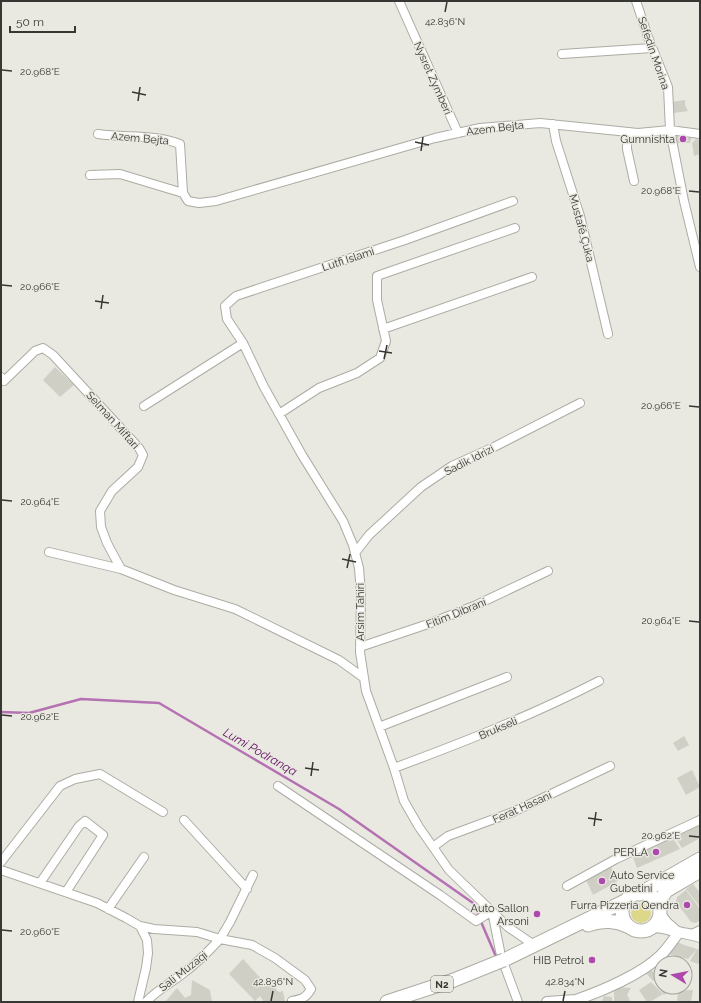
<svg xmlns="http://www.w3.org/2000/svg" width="701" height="1003" viewBox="0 0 701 1003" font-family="Raleway,sans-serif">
<rect width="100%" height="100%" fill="#eae9e1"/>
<!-- green -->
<path fill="#ddd789" d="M631 913a10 10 0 1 1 20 0a10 10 0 1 1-20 0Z"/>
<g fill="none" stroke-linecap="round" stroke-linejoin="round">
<!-- stream -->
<path stroke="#b472b2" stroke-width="2.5" d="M1,712l28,1 52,-14 78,4 180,106 134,94 24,56"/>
</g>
<!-- building -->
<path fill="#cfcfc6" d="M685,100v5l3,6 -14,2 -2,-11z
M675,134l17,1 -2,8h-15z
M696,139l4,1v14l-6,2 -2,-13z
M55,367l19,18 -14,12 -17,-17z
M684,736l5,9 -11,6 -5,-8z
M692,770l8,17 -14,8 -9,-17z
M698,825l2,3v10l-18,10 -7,-11z
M672,837l8,12 -43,19 -5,-13z
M611,867l7,14 -25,14 -7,-15z
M693,884l7,9v14l-14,-18z
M686,890l14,19v11l-4,3 -5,-1 -15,-20 1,-5z
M677,942l7,3 13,4 3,1v12l-2,2 -8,-3 7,-12 -9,10 -19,-5z
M243,959l22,24 2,-3 12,12 4,-1 2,11h-21l-4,-6 -5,5 -26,-27z
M650,968l8,10 -5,3 -8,-9z
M659,979l2,3v5h3l4,5 -4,3 -9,-13z
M192,980l18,10 2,12h-47l12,-14 8,10 6,-3z
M651,982l12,12 -13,8h-3l-8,-12z
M614,987l17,1 -4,7 4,7h-17z
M693,990l-2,12h-14l1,-11z
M604,996l8,1v5l-10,-1z"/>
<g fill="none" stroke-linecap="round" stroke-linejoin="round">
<!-- minor casing -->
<g stroke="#acaca4" stroke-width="10">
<path id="minor" d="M399,1l59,132
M636,1l12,36 20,50 2,43 14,71 16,66
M562,54l90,-6
M553,124l3,17 24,75 28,118
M627,132v17l7,32
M98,134c28,4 56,0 82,10l3,49 5,8 11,2 17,-2 219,-63 45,-10 60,-5 98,10 32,-3 30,4
M90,175l30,-1 63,19
M383,329l149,-52
M243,343l-16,-24 -2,-13 11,-10 169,-56 108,-39
M1,377l3,4 31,-30 8,-3 10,7 86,93 4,7 -5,12 -26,24 -12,20 1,16 6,16 14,26 53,21 61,19 104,51 25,18
M144,406l99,-63 21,44 38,68 41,66 10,24 6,23 2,26 -1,58 6,39 28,77 10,33 15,26 30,43 59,57 26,18
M279,414l40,-26 38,-15 23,-15 6,-17 -9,-41v-24l138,-48
M49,552l72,17
M355,553l14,-18 52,-48 31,-21 42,-19 86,-44
M360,647l68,-23 46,-18 74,-35
M379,727l128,-50
M394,768c70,-26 139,-53 205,-87
M278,786l162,109 36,26 16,-10 8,40
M184,820l63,69
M433,847l15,-11 65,-24 97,-46
M1,862l59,-76 15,-7 25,-5 63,38
M1,870l96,33 29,15 14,8 7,14 1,13 -2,15 -8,34
M40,883l39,-57 6,-5 18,14 -37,57
M567,886l49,-27 84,-39
M108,909l36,-52
M140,926l14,3 43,3 23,7 10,-17 23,-47
M692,934l8,-4
M505,967l13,35
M146,1002c10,-11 23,-18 35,-27 14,-10 27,-23 39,-36l32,6 23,13 30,22 6,9c-5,9 -9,10 -19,12"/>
</g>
<!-- tertiary casing -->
<g stroke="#acaca4" stroke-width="12">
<path id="tertiary" d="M659,913l8,10 8,7
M653,927c9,0 17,3 25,5 8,2 14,2 22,5
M576,1000c26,-9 66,-26 85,-45 7,-7 12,-15 18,-23
M547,1002l29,-2 7,2"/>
</g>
<!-- primary casing -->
<g stroke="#acaca4" stroke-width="15">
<path id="primary" d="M622 912a19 19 0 1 1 38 0a19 19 0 1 1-38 0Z
M639,894l61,-35
M658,904l8,-13 34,-20
M588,925c15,-5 27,-5 41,2
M504,960l123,-60
M387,1002l67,-22 42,-17"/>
</g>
<!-- minor -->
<use href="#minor" stroke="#fff" stroke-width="8"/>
<!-- tertiary -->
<use href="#tertiary" stroke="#fff" stroke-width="10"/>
<!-- primary -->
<use href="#primary" stroke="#fff" stroke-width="13"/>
<!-- primary-bridge casing -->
<g stroke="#acaca4" stroke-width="15" stroke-linecap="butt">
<path id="primary-bridge" d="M496,963l8,-3"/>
</g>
<!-- primary-bridge -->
<use href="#primary-bridge" stroke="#fff" stroke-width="13"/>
</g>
<!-- ticks -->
<path fill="none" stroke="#373733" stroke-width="1.5" d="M445,12l2,-10M2,70l10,1M132,92l14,3M138,101l2,-14M415,142l14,3M421,151l2,-14M689,191l10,1M2,285l10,1M95,301l14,2M101,309l2,-14M379,351l13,2M384,359l3,-14M689,406l10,1M2,500l10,1M342,559l14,3M347,568l3,-14M689,621l10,1M2,715l10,1M305,768l14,2M311,776l2,-14M588,818l14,2M594,826l2,-14M689,836l10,1M2,930l10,1M271,1001l2,-10M563,1001l2,-10"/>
<!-- markers -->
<g fill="#ad48ad" stroke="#eae9e1" stroke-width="1.5">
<circle cx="683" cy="139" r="4"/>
<circle cx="656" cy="852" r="4"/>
<circle cx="602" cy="881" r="4"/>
<circle cx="687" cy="905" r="4"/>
<circle cx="537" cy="914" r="4"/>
<circle cx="592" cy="960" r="4"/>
</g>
<g text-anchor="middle" stroke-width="3" stroke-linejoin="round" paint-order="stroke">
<!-- shield labels -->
<rect fill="#eae9e1" stroke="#6d6c67" stroke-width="1" x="431" y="976" width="22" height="16" rx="3"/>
<g font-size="10" font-weight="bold" fill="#373733">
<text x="442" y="988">N2</text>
</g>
<!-- street labels -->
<g font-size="11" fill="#373733" stroke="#eae9e1">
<text transform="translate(654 53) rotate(71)" y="4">Sefedin Morina</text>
<text transform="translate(433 78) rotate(66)" y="4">Nysret Zymberi</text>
<text transform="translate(495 128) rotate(-7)" y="4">Azem Bejta</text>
<text transform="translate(140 138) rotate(5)" y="4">Azem Bejta</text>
<text transform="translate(582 228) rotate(75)" y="4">Mustafë Çuka</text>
<text transform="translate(348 259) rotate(-18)" y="4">Lutfi Islami</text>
<text transform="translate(113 420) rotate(48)" y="4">Selman Miftari</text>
<text transform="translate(469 460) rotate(-27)" y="4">Sadik Idrizi</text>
<text transform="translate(360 612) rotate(-90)" y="4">Arsim Tahiri</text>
<text transform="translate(456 613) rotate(-22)" y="4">Fitim Dibrani</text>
<text transform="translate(498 728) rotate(-23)" y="4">Brukseli</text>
<text transform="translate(522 807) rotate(-24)" y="4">Ferat Hasani</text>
<text transform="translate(183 971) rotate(-38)" y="4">Sali Muzaqi</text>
</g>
<!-- poi labels -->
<g font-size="11" fill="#373733" stroke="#eae9e1" text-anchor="end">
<text x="675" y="143">Gumnishta</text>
<text x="648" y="856">PERLA</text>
<text x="610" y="879" text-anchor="start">Auto Service<tspan x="610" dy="13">Gubetini</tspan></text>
<text x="679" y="909">Furra Pizzeria Qendra</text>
<text x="529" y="912">Auto Sallon<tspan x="529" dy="13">Arsoni</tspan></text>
<text x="584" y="964">HIB Petrol</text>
</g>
<!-- water labels -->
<g font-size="12" font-style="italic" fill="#600d61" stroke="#eae9e1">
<text transform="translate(260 752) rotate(30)" y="4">Lumi Podranqa</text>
</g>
</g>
<g font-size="10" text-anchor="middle" fill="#373733" stroke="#eae9e1" stroke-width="3" stroke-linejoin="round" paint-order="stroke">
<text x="445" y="25">42.836°N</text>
<text x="40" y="75">20.968°E</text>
<text x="661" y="194">20.968°E</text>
<text x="40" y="290">20.966°E</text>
<text x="661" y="409">20.966°E</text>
<text x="40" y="505">20.964°E</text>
<text x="661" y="624">20.964°E</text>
<text x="40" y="720">20.962°E</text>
<text x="661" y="839">20.962°E</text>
<text x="40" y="935">20.960°E</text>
<text x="273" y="985">42.836°N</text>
<text x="565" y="985">42.834°N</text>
</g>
<!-- border -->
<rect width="701" height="1003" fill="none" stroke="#373733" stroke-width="4"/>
<!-- north arrow -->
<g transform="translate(673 975) rotate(280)"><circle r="19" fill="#eae9e1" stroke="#a2a29b"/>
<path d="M0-3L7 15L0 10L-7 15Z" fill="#ad48ad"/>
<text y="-6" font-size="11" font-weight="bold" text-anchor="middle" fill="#373733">N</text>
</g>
<!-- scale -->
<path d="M10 26v6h65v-6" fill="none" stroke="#373733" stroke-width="2"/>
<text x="16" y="26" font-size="12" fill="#373733" stroke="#eae9e1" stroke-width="3" paint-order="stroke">50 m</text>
</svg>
